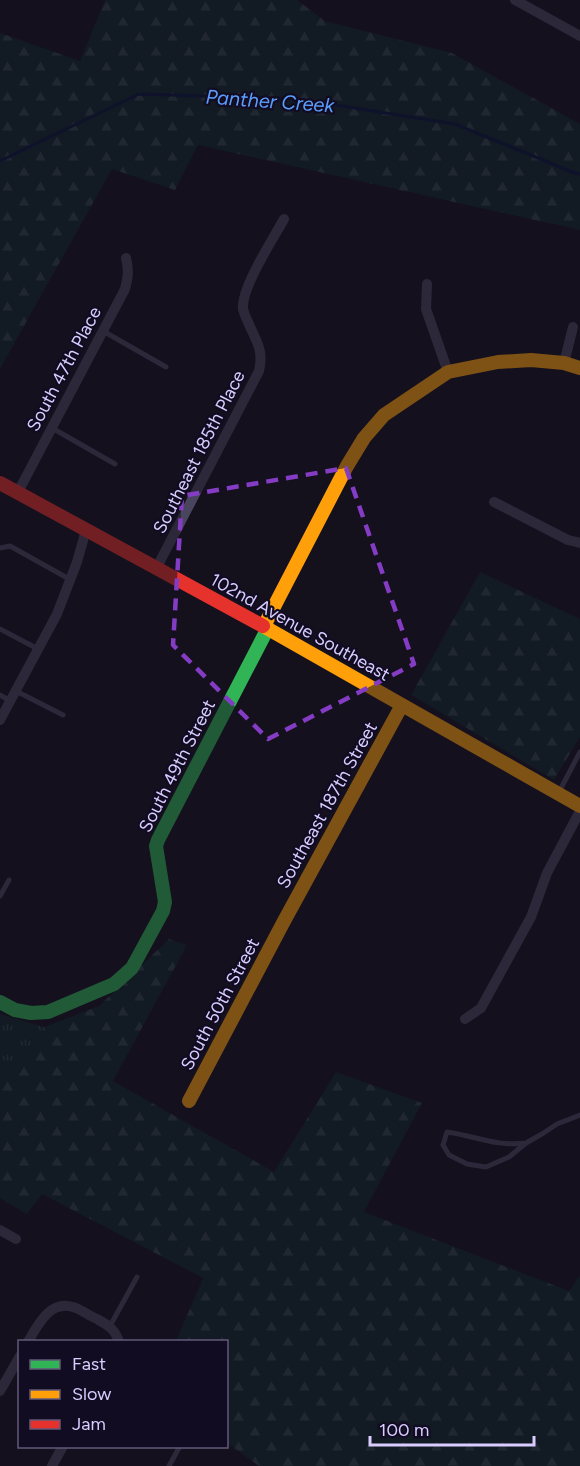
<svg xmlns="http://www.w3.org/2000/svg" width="580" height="1466" viewBox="0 0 580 1466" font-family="Figtree,sans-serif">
<defs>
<pattern id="forest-firs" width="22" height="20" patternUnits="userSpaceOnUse" patternTransform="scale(1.5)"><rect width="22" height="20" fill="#10262a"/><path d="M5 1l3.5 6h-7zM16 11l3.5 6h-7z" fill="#32444a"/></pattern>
<pattern id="park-tufts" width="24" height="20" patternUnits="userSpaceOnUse" patternTransform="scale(1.5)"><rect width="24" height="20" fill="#10262a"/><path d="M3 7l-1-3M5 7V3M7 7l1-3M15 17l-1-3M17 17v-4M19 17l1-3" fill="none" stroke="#32444a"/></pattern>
</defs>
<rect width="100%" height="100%" fill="#14111d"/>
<!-- forest -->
<path fill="url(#forest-firs)" d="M105,0h192l28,21 127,32 128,71v106l-382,-85 -23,45 -63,-21 -112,200v-336l80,28z
M480,572l100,47v118l-26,43 -143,-85z
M169,939l18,6 -74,136 161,91 62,-100 86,31 -58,109 205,79 11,-16v191h-321l-32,-23 -1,-101 -50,-1 27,-63 -161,-84 -15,20 -27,-16v-125l15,8 29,-54 55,-21z"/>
<!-- park -->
<path fill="url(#park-tufts)" d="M0,1014l44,13 -29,54 -15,-8z"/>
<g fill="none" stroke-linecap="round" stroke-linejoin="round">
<!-- stream -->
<path stroke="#08143d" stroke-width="3" d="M0,161l139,-67 159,5 157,25 117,48 8,2"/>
<!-- lane -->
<path stroke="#4a455e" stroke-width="5" d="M103,331l63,36
M52,428l63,36
M0,548l10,-2 61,34
M0,629l38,20
M16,691l47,24
M0,695l10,6
M559,792l21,-40
M0,896l9,-16
M526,1143c-30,4 -50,-7 -79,-11l-4,13 6,10 18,9 19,3 23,-10 17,-14 16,-9 15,-10 23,-9
M110,1326l27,-49
M169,1466l11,-20"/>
<!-- street -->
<path stroke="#4a455e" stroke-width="10" d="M515,0l65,36
M427,284l-1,25 22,63
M564,363l9,-36
M18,492l107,-203c3,-11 4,-19 1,-31
M494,502l74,38 12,3
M157,567l102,-196c5,-21 -3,-30 -11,-49 -2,-4 -4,-9 -5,-13 -2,-21 30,-70 41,-90
M0,720l57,-106 20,-52 9,-32
M465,1019l16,-11 50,-91 16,-44 33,-62
M0,1230l16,9
M28,1342c10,-18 23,-44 48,-34 7,3 14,8 21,11 11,6 18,10 22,23
M0,1391l20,-35
M52,1466l11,-20"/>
<!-- fast -->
<path stroke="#30b455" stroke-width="14" d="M0,1002l15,8 16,3 17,-1 66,-28 18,-16 31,-57 2,-9 -9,-56 2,-6 110,-212"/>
<!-- slow -->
<path stroke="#ff9f0a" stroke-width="14" d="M263,626l317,180
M264,626l83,-160 17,-28 20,-23 64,-43 50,-10 33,-2 33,3 16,5
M189,1101l94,-178 119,-218"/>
<!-- jam -->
<path stroke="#e5322d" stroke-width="14" d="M0,483l263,143"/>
</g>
<!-- marked area -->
<path d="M0 0H580V1466H0ZM346,468l68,196 -146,75 -95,-94 9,-149z" fill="#14111d" fill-opacity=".55" fill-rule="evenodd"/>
<path fill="none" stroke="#843cc5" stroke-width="4.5" stroke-dasharray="12 8" stroke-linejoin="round" d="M346,468l68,196 -146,75 -95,-94 9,-149z"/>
<g text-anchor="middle" stroke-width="4.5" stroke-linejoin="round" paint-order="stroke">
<!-- street labels -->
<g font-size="18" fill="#d9cdff" stroke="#120c22">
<text transform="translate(64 369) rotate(-62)" y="6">South 47th Place</text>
<text transform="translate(199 452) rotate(-63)" y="6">Southeast 185th Place</text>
<text transform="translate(300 627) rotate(29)" y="6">102nd Avenue Southeast</text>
<text transform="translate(177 766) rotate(-63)" y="6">South 49th Street</text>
<text transform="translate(327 805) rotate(-61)" y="6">Southeast 187th Street</text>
<text transform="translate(220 1004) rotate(-62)" y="6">South 50th Street</text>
</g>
<!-- water labels -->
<g font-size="20" font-style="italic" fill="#5b9eff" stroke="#120c22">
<text transform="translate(270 101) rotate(4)" y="7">Panther Creek</text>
</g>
</g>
<!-- legend -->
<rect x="18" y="1340" width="210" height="108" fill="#120c22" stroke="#62597a" stroke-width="1.5"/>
<rect x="30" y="1360" width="30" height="9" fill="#30b455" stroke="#62597a" stroke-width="1.5"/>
<text x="72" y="1370" font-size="18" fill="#d9cdff">Fast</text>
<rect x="30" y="1390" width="30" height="9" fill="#ff9f0a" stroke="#62597a" stroke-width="1.5"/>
<text x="72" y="1400" font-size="18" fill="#d9cdff">Slow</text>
<rect x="30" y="1420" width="30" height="9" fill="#e5322d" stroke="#62597a" stroke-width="1.5"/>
<text x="72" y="1430" font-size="18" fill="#d9cdff">Jam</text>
<!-- scale -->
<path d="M370 1436v9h164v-9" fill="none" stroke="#d9cdff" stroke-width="3"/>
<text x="379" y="1436" font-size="18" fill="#d9cdff" stroke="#120c22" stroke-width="4.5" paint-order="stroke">100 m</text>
</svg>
